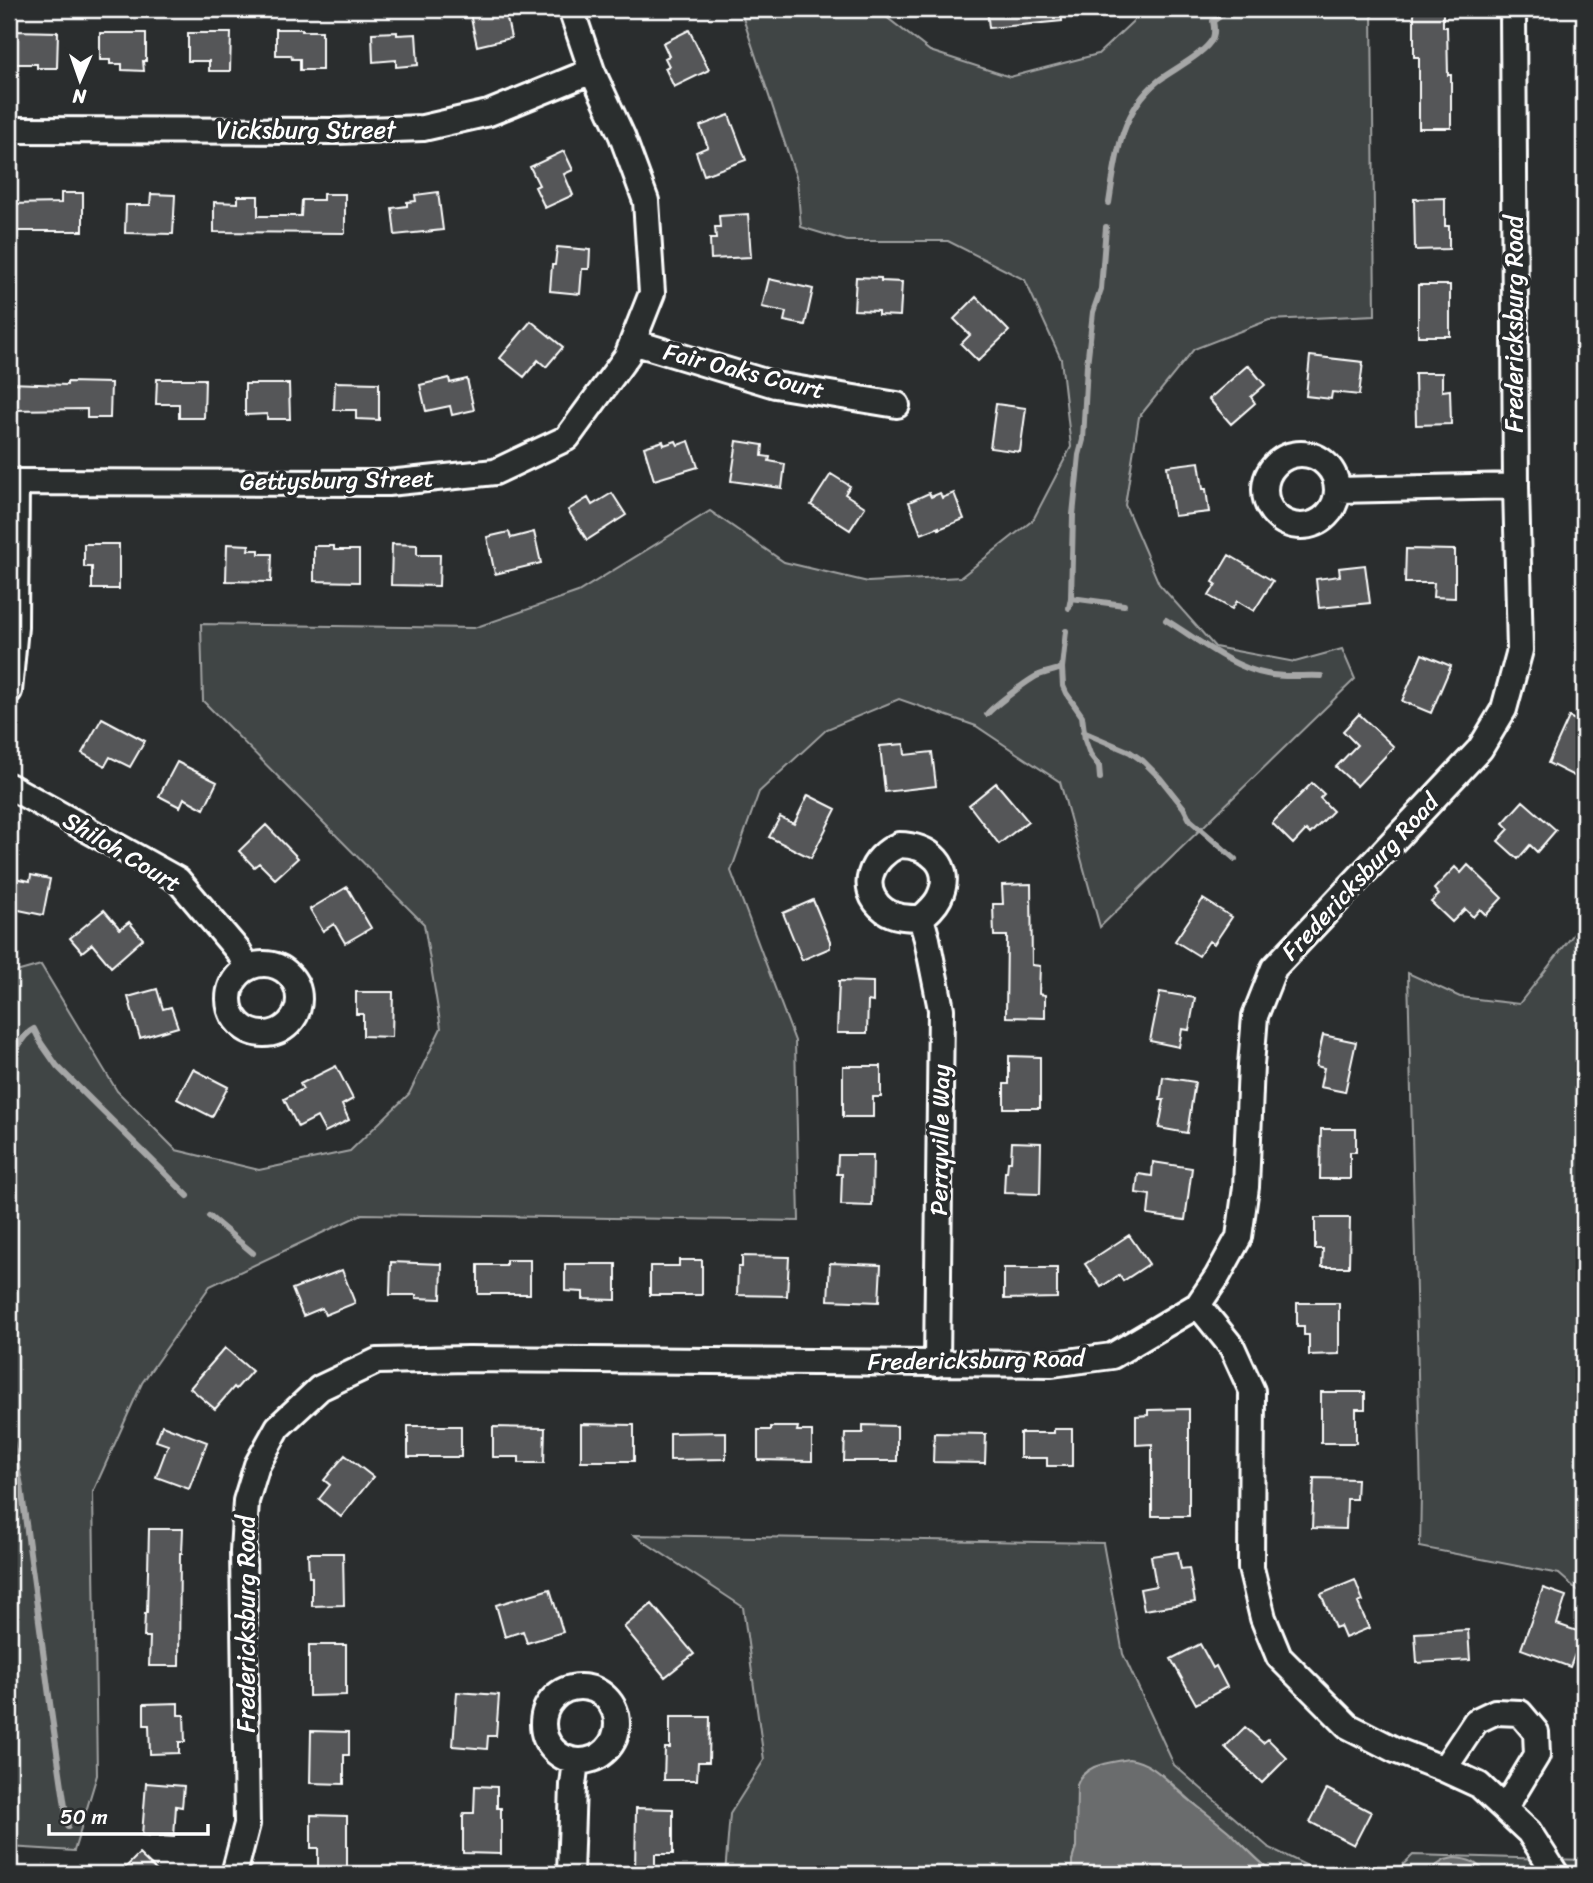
<svg xmlns="http://www.w3.org/2000/svg" width="1593" height="1883" viewBox="0 0 1593 1883" font-family="Sriracha,sans-serif">
<rect width="100%" height="100%" fill="#2a2d2e"/>
<filter id="ink" filterUnits="userSpaceOnUse"><feTurbulence type="fractalNoise" baseFrequency=".0143" numOctaves="2"/><feDisplacementMap in="SourceGraphic" scale="14" xChannelSelector="R" yChannelSelector="G"/><feConvolveMatrix kernelMatrix="1 2 1 2 8 2 1 2 1" color-interpolation-filters="sRGB"/></filter>
<g filter="url(#ink)">
<!-- green -->
<path fill="#414445" stroke="#a0a2a2" stroke-width="2" d="M740,9h136l54,42 80,26 88,-23 48,-45h226l3,306 -106,5 -75,29 -55,68 -14,88 34,79 56,63 80,15 47,-13 13,30 -255,248 -40,-145 -84,-56 -77,-27 -72,30 -68,63 -28,79 64,170 4,180 -437,-7 -152,72 -68,97 -49,109 4,283 -23,76 -65,-4v-873l32,-9 76,126 59,59 83,20 91,-19 59,-57 32,-66 -17,-104 -221,-223 -2,-77 273,4 104,-36 132,-81 74,51 84,20 93,-5 72,-57 38,-73 -10,-88 -36,-79 -77,-39h-101l-46,-14 -4,-47z
M1584,921v675l-25,-22 -139,-27 1,-53 -13,-521 52,24 59,7z
M634,1535l469,8 20,111 51,111 94,82 56,27h-47l-10,-6 -37,-35 -24,-19 -45,-40 -74,-3 -7,6 -4,70 -4,14v13h-347l5,-60 34,-54 -21,-153z
M1413,1855l171,5v14h-98v-2h-60l-3,2h-30z"/>
<!-- water -->
<path fill="#6a6c6d" stroke="#a6a7a7" stroke-width="2" d="M1129,1759c23,3 37,21 53,35 17,14 35,27 51,41 14,14 27,29 44,39h-205v-13l4,-14 1,-62c8,-22 32,-22 52,-26z
M1454,1858c15,1 23,4 32,16h-63l22,-14z"/>
<g fill="none" stroke-linecap="round" stroke-linejoin="round">
<!-- stream -->
<path stroke="#a6a7a7" stroke-width="6" d="M1109,203c7,-45 11,-91 49,-122 14,-11 47,-27 55,-43 2,-5 1,-12 0,-17l10,-7 3,-5
M1071,598l53,7
M1069,608l2,-10 2,-83 6,-60 4,-15 4,-75 6,-53 8,-23 5,-62
M1166,620c31,19 65,47 101,54 18,4 36,1 54,2
M1066,631l-4,37 1,18 3,7 16,23 3,24 5,14 9,12 1,12
M987,714c7,-8 42,-35 52,-39 7,-3 15,-4 23,-7
M1083,732l47,20 13,9 17,17 24,30 6,12 45,39
M9,1075c5,-17 9,-38 25,-46l7,14 16,23 131,130
M209,1216l44,37
M9,1426l12,60 31,232 16,109"/>
</g>
<!-- building -->
<path fill="#555758" stroke="#fff" stroke-width="2" d="M469,9h36l6,29 -34,8z
M987,9h74l1,12 -73,7z
M1414,9h29v18h4l1,48h3v53h-32v-71h-5z
M276,29h26v2h20v39h-22v-11h-8l-1,-4h-15z
M689,30l20,40 -35,17 -9,-19 4,-2 -4,-8 4,-2 -6,-13z
M13,31l45,1 -1,36h-20v-4h-25z
M397,32v3l19,-1 2,31 -22,2v-7l-23,2 -1,-29z
M100,33h46v28h-3l1,10 -22,-1v-6h-12v-4h-10z
M188,33h43l-1,38h-21v-10h-21z
M729,115l17,45 -42,15 -8,-23 12,-5 -8,-21z
M564,151l9,19 -9,4 9,21 -28,13 -10,-21 4,-2 -9,-18z
M438,192l5,38 -48,5 -3,-27 15,-2v-4l9,-1 -1,-6z
M61,193h22v38h-74v-27l52,-1z
M151,194l24,1 -2,39 -48,-1 1,-28h24z
M323,194h22v39l-131,-1v-30l24,1v-7h20v20h43l1,-16h21z
M1445,198v28h4v23l-34,1 -1,-51z
M748,214l3,43 -40,2 -1,-20h6l-1,-12h5l-1,-11z
M557,247l33,3 -1,19h-7l-2,25 -30,-3 2,-26h3z
M856,277l25,1v3l21,1 -2,34 -22,-1v-4l-24,-1z
M769,279l44,10 -8,36 -21,-4 2,-9 -24,-5z
M1418,285h32v51h-32z
M976,297l33,34 -31,30 -17,-17 9,-9 -16,-16z
M531,321l32,26 -17,20 -8,-7 -14,17 -24,-19z
M1310,356l53,6 -4,33 -27,-3 -1,7 -25,-3z
M1248,365l17,20 -14,12 4,6 -24,21 -22,-25z
M1415,373h27v18l8,-1 1,34 -35,1z
M449,378l1,5 17,-4 7,31 -22,5 -2,-9 -24,5 -6,-26z
M157,379h48l-1,39h-25v-14h-23z
M67,382l44,1 -1,35h-23v-9l-78,1v-27l58,2z
M335,382l44,1v37l-23,-1v-9h-22z
M245,384h44l1,35h-23v-5l-22,1z
M996,404l30,4 -6,44 -30,-4z
M663,441l1,4 12,-4 2,4 11,-4 9,26 -44,13 -10,-33z
M737,441l26,4 -1,11 8,1 -1,4 16,3 -3,24 -51,-7z
M1199,462l4,27h3l3,23 -35,4 -7,-50z
M831,474l19,12 -5,8 20,13 -15,23 -39,-25z
M612,493l14,22 -39,25 -19,-30 20,-12 4,7z
M929,493l2,4 9,-4 2,5 12,-5 10,26 -25,10v-2l-18,7 -12,-32z
M509,532l2,6 23,-6 7,31 -46,11 -8,-37z
M84,544h35v45h-27v-22h-8z
M227,544l22,1 -1,5h11v4h13l-1,28 -45,-1z
M392,544l25,1v10h23l-1,31 -48,-1z
M314,546h20v4h25v32l-45,-1z
M1406,549l49,1v48l-22,-1 1,-14h-29z
M1229,555l44,26 -19,30 -17,-10 -5,8 -23,-13 7,-12 -3,-2z
M1365,565l5,38 -51,5 -3,-29 24,-3 -1,-8z
M1422,654l29,12 -20,47 -29,-12z
M1359,714l35,33 -37,39 -21,-19 21,-22 -14,-14z
M1569,717l15,7v41l-6,13 -30,-15z
M102,718l43,23 -15,26 -20,-10 -5,9 -23,-13z
M904,744l1,11 27,-3 4,34 -51,6 -5,-46z
M177,762l40,20 -13,27 -20,-11 -4,9 -21,-11z
M996,783l32,38 -29,23 -30,-39z
M1312,783l12,11 -4,4 13,13 -23,23 -4,-4 -13,14 -21,-21z
M808,795l28,14 -25,49 -42,-21 11,-20 14,7z
M1523,801l33,29 -19,22 -7,-7 -12,14 -20,-18 11,-12 -6,-6z
M266,825l32,33 -23,21 -16,-16 -5,4 -15,-16z
M1468,865l34,33 -16,17 -6,-6 -7,8 -8,-8 -13,13 -21,-20 8,-7 -5,-6 21,-22 6,6z
M31,875l19,4 -7,36 -34,-7v-31l21,4z
M1031,884l1,81 8,1 -1,28 6,1v23l-39,-1 1,-81h-13l-1,-32h10l-1,-19z
M347,887l24,41 -26,15 -11,-19 -11,7 -13,-22z
M1203,899l29,18 -18,27 -5,-3 -10,15 -24,-15z
M813,900l17,41v7l-28,12 -19,-47z
M104,910l16,19 9,-7 14,17 -32,28 -19,-23 -10,8 -12,-14z
M839,981l34,1v20l-5,-1 -1,32h-30z
M157,989l6,20 8,-2 7,20 -38,11 -12,-41z
M356,992h37l-1,45 -29,-1v-22h-7z
M1160,992l35,6 -6,32 -7,-1 -3,18 -29,-6z
M1323,1035l33,7 -11,50 -25,-5 4,-19 -8,-2z
M1009,1056l31,1v51h-36v-24h5z
M336,1066l17,33 -11,6 7,15 -24,12 -8,-15 -19,10 -14,-28 19,-10 -3,-5z
M843,1066h38v31h-8v20h-30z
M193,1069l35,18 -16,30 -35,-18z
M1163,1077l32,5 -8,51 -28,-5 5,-28h-4z
M1321,1129h35v23h-6v27h-30z
M1012,1142l29,1 -1,51 -36,-1 1,-21h2l1,-10h3z
M838,1155h35l-1,51 -31,-1 1,-31h-5z
M1153,1162l39,6 -7,52 -37,-5 2,-20 -14,-2 2,-19 14,2z
M1315,1218h35l-1,49h-27l1,-18h-8z
M1129,1235l20,29 -26,17 -4,-6 -18,12 -16,-23z
M742,1256l47,1 -2,39 -50,-1 1,-28h4z
M506,1260h24v34h-52v-29h28z
M679,1260h23v35h-52v-29h29z
M391,1262l51,2 -1,35 -25,-1v-3h-26z
M830,1263l51,2 -2,37 -51,-2z
M565,1264h51v36l-33,-1v-7l-18,-1z
M1004,1268h53v30l-53,1z
M342,1270l13,33 -30,12 -3,-7 -19,8 -11,-27z
M1297,1303h42v51l-30,1v-20h-5v-9h-7z
M225,1348l27,23 -16,18 -2,-2 -19,22 -25,-21z
M1321,1392h44v17h-9v34h-35z
M1189,1409v107h-37v-72l-16,1v-29l12,-1v-5z
M581,1424l53,1v36h-53z
M162,1425l45,17 -18,47 -33,-12 12,-32 -12,-4z
M863,1425l34,1v35h-53l1,-28h18z
M408,1426h53v31h-53z
M493,1427l52,1 -1,35h-25v-6h-26z
M771,1427h27l-1,4h15v30l-54,-1v-30h13z
M1054,1429h18v37h-25v-8h-27v-25h34z
M726,1432v27l-56,1v-27z
M934,1433l52,1 -1,29 -52,-1z
M345,1455l28,22 -32,40 -22,-18 11,-14 -6,-5z
M1314,1478l43,1 -1,20h-9l-1,30 -34,-1z
M149,1529h34l-1,24h-2l-1,113h-30l1,-29h-6l1,-24h2z
M1178,1552l3,17 8,-1 6,34 -51,8 -4,-21 16,-3 -5,-30z
M308,1553h35l1,52 -32,1v-29h-3z
M1355,1580l8,21 -5,2 11,25 -24,10 -5,-12 -5,2 -14,-34z
M1543,1588l23,8 -9,28 26,9 -13,34 -49,-18z
M550,1589l13,43 -36,11 -4,-12 -18,6 -9,-32z
M652,1604l42,50 -29,23 -41,-50z
M1468,1630l2,30 -53,3 -2,-30z
M1200,1644l13,24 3,-2 11,21 -31,17 -25,-45z
M309,1645h37v50l-37,1z
M457,1692l42,3 -3,41h-8l-1,13 -34,-3z
M178,1703v12h6l1,27h-6v11l-29,1 -1,-29h-5v-21z
M670,1717h40l-1,45h-11l-1,18h-33l1,-32h5z
M1245,1727l18,16 5,-4 19,19 -25,25 -37,-36z
M311,1731l38,1v23h-5v29l-34,-1z
M146,1783l38,3 -2,21 -6,-1 -2,31 -32,-2z
M475,1786l22,1v21h4v46l-38,-1v-36l1,-4h10z
M1327,1789l44,23 -17,33 -44,-23z
M636,1808l37,1v45h-18v19h-20z
M311,1815l36,1v55l-29,-1v-22h-7z
M139,1854l21,20h-41z"/>
<g fill="none" stroke-linecap="round" stroke-linejoin="round">
<!-- street casing -->
<g stroke="#fff" stroke-width="30">
<path id="street" d="M9,130l327,1 87,-3 66,-15 103,-42
M633,342l142,43 122,20
M1265 490a36 36 0 1 1 72 0a36 36 0 1 1-72 0Z
M9,482l379,1 107,-11 72,-34 60,-82 25,-63 -6,-92 -24,-65 -30,-65 -21,-62
M1338,490l178,-4
M9,691l6,-64 1,-145
M9,786l169,94 61,72 8,16
M899,845c30,0 56,21 40,53 -4,8 -11,14 -18,20 -12,0 -26,0 -37,-8 -27,-21 -13,-53 15,-65z
M921,918l6,21 14,70 -4,355
M229 999a35 35 0 1 1 70 0a35 35 0 1 1-70 0Z
M1198,1305l34,42 20,44 -1,177 12,50 16,39 69,69 47,24 49,19 35,16 50,47 27,42
M543 1724a37 37 0 1 1 74 0a37 37 0 1 1-74 0Z
M1444,1769l32,-48 19,-9 25,1 16,19 1,23 -32,53
M234,1874l13,-50 -4,-272 3,-51 11,-36 21,-38 42,-39 57,-27 91,-2 584,5 60,-8 86,-51 19,-28 22,-40 7,-50 5,-122 4,-49 19,-48 206,-219 24,-40 16,-59 -4,-164 -3,-477
M570,1874l3,-89 3,-24"/>
</g>
<!-- street -->
<use href="#street" stroke="#2a2d2e" stroke-width="24"/>
</g>
</g>
<g text-anchor="middle" stroke-width="7" stroke-linejoin="round" paint-order="stroke">
<!-- street labels -->
<g font-size="24" fill="#fff" stroke="#2a2d2e">
<text x="306" y="138">Vicksburg Street</text>
<text transform="translate(1514 324) rotate(-90)" y="8">Fredericksburg Road</text>
<text transform="translate(744 371) rotate(14)" y="8">Fair Oaks Court</text>
<text transform="translate(337 480) rotate(-1)" y="8">Gettysburg Street</text>
<text transform="translate(122 852) rotate(31)" y="8">Shiloh Court</text>
<text transform="translate(1360 877) rotate(-47)" y="8">Fredericksburg Road</text>
<text transform="translate(940 1140) rotate(-89)" y="8">Perryville Way</text>
<text transform="translate(976 1360) rotate(-1)" y="8">Fredericksburg Road</text>
<text transform="translate(246 1624) rotate(-90)" y="8">Fredericksburg Road</text>
</g>
</g>
<!-- margin -->
<rect width="1593" height="1883" fill="none" stroke="#2a2d2e" stroke-width="35"/>
<rect x="18" y="18" width="1558" height="1848" fill="none" stroke="#fff" stroke-width="2.5" filter="url(#ink)"/>
<!-- north arrow -->
<g transform="translate(80 80) rotate(182)" stroke="#2a2d2e" stroke-width="5" paint-order="stroke">
<path d="M0-5L12 26L0 18L-12 26Z" fill="#ffffff"/>
<text y="-10" font-size="19" font-weight="bold" text-anchor="middle" fill="#ffffff">N</text>
</g>
<!-- scale -->
<path d="M49 1824v10h159v-10" fill="none" stroke="#ffffff" stroke-width="3.5"/>
<text x="60" y="1824" font-size="21" fill="#ffffff" stroke="#2a2d2e" stroke-width="5" paint-order="stroke">50 m</text>
</svg>
